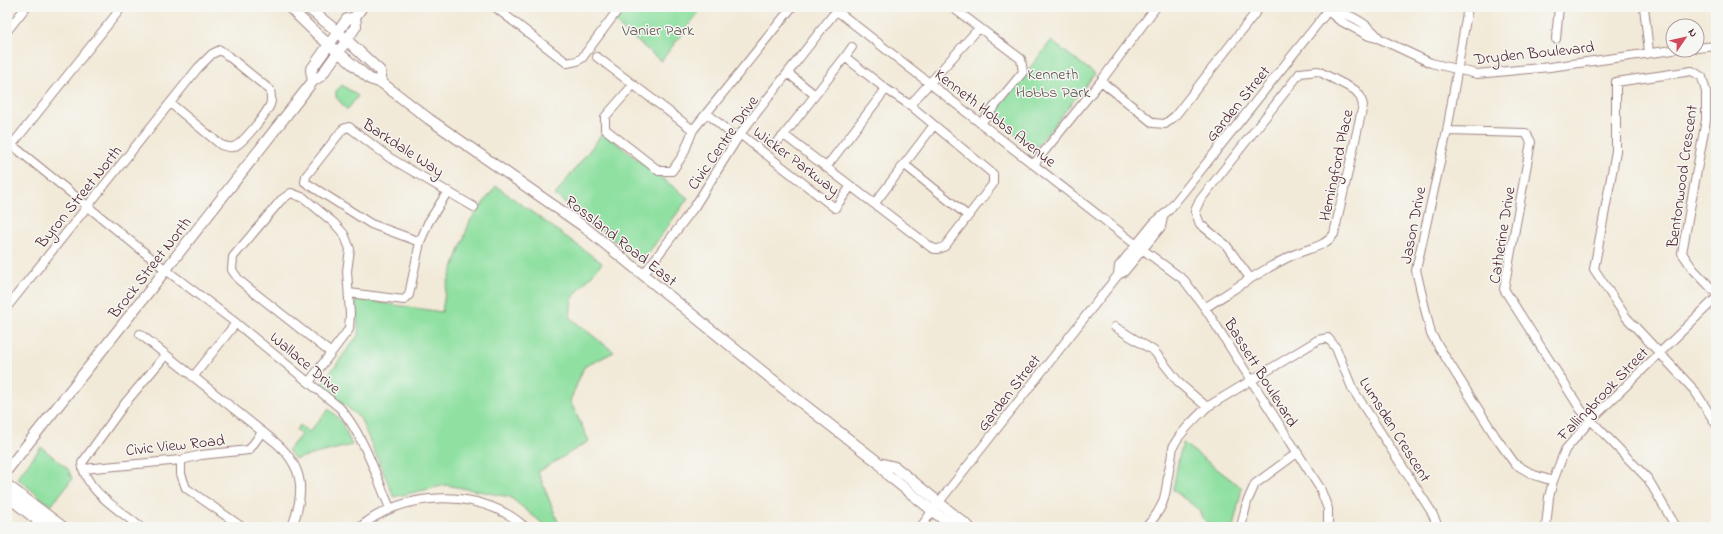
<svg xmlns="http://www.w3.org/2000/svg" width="1723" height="534" viewBox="0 0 1723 534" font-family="'Indie Flower',sans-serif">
<rect width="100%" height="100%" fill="#f6f6f2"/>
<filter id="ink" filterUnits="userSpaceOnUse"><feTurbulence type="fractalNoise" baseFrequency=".025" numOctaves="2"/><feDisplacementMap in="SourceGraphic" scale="8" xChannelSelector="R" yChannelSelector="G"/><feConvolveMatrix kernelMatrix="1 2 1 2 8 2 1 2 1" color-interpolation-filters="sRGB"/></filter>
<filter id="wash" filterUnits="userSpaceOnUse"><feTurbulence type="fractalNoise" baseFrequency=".012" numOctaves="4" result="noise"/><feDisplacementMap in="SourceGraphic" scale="16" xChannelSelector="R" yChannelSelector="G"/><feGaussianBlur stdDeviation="0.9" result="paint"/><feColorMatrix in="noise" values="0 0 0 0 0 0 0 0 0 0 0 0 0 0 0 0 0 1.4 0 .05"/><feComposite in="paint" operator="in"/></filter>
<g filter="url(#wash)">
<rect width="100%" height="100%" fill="#f2ead8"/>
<!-- green -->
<path fill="#8fe0a1" stroke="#6c8066" d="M628,7h75l-42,54 -47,-39z
M1051,41l44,33 -61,76 -42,-34z
M342,85l16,11 -11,14 -11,-13v-6z
M603,133l85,65 -46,64 -87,-67z
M496,186l106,77 -30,35 -2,20 44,34 -30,15 -14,34 19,40 -51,31 22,55h-13l-37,-30 -64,-12 -52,12 -34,-79 -39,-33 38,-51 -4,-35 87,13 4,-25 24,-66z
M329,409l12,12 11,24 -57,14 -7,-9 13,-15 -5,-5 4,-5 9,7z
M1183,443l59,45 -9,39h-20l-10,-8 -5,-10 -25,-19 6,-33z
M41,447l27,22 4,10 -21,27 -34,-28z"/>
</g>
<g filter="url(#ink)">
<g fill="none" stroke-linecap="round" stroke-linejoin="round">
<!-- minor casing -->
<g stroke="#9e8482" stroke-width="10">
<path id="minor" d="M495,7l72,56 10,-2 5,-3 35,-47 6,-4
M832,7l298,233 54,40 21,28 115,180 8,21v18
M952,7l69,52 2,13 -42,51
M1323,7l16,13 30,16 11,3 51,24 46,11 73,-7 123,-17
M1468,7l-21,124 -31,139 15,64 64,102 20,28 19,11 19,6
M1644,7l5,45
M1328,10c21,3 38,12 52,29
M7,31l19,-24
M1556,39l3,-32
M1697,48l19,-2
M597,57l96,73 99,-123
M845,57l41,32 24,16 83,69v10l-48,62c-5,3 -8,4 -13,2l-148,-113z
M845,57l7,-10
M789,74l26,21
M1101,81l52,42 12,1 10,-8 85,-109
M633,85l-28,32v12l54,42h13l11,-16 10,-25
M910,105l69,-77
M707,113l30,26
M1447,131l79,2 5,9 -27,147 77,121 67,69 28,48
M740,134l95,74 16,-22
M7,141l159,129 70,53 104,85c24,28 35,66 50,100
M775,144l9,-9
M7,151l115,-144
M1034,164l67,-83 55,-74
M905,165l63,51
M827,166l59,-77
M875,203l59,-78
M420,242l-49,-18 -66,-42 1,-6 37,-47 6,-2 41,31 84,49
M643,275l52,-69 45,-72 99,-127
M1118,275l1,-9 35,-43 15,-13 162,-203
M349,293l55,7 5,-5 11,-53 8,-19 20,-32
M1716,293l-23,-24 -11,-16 24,-133v-28l-4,-15 -10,-6 -76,11v69l-22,118 32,48 69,74 21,33
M7,307l191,-239 14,-14 8,-4 7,5 43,35c1,5 2,10 0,15 -4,9 -28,40 -37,42 -3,1 -8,-1 -12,-2l-51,-42
M1205,308c28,-18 56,-38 86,-52 16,-8 33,-8 43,-22l29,-129 -3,-9 -5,-6 -37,-19 -18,2 -100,127 -5,11 5,13 26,21 24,33
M1115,327l39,24 26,33 27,23
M140,334l134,107c31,26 31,51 18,86
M193,377l43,-54
M309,382l40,-53 1,-15 -3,-43 3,-22 -6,-15 -10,-11 -30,-25 -13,-5 -10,7 -38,45 -10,12 -1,13 7,10 12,10 80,63
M181,460v14l5,14 56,39
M83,469l98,-9 20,-5 48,-5 13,-18
M140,527c-20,-17 -55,-36 -58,-64l44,-61 39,-46
M360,527c40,-32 99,-38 145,-14 7,3 14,9 20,14
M921,527l11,-16 186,-236 6,-3 37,-45 2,-10
M1146,527c24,-25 18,-37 25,-67 1,-5 1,-11 3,-15 6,-13 23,-28 33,-38l111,-67 10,-2 8,10 16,40 79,123 5,11 -3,5
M1241,527l6,-25 8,-18 42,-31
M1546,527l3,-30 4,-16 12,-31 25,-29 126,-123"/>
</g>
<!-- major casing -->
<g stroke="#9e8482" stroke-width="12">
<path id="major" d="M289,7l30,29 51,43 12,4 47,36 154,107 206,167 90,70 9,12 65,52
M307,7l31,25 42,39 2,12
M313,81l-2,-11 36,-51 8,-2
M879,463l16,4 74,60
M7,470l139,-175 167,-214 8,-5 26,-36 9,-14 -1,-9 7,-10
M7,485l56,42
M7,496l39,31"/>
</g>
<!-- minor -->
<use href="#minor" stroke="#fff" stroke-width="8"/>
<!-- major -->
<use href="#major" stroke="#fff" stroke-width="10"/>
</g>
</g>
<g text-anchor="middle" stroke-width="3" stroke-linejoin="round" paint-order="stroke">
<!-- park labels -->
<g font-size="16" fill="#5b4f48" stroke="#f6f6f2">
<text x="658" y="35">Vanier Park</text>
<text x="1053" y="79">Kenneth<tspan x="1053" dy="18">Hobbs Park</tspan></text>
</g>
<!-- street labels -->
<g font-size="16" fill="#4a1f2b" stroke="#f6f6f2">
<text transform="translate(1534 52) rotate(-6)" y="6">Dryden Boulevard</text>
<text transform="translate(1237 103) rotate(-51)" y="6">Garden Street</text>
<text transform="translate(996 117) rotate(38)" y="6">Kenneth Hobbs Avenue</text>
<text transform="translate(722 142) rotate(-55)" y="6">Civic Centre Drive</text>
<text transform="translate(404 147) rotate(33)" y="6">Barkdale Way</text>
<text transform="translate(797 160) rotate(37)" y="6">Wicker Parkway</text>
<text transform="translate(1335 165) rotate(-78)" y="6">Hemingford Place</text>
<text transform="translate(1681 176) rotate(-82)" y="6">Bentonwood Crescent</text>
<text transform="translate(78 196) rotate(-51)" y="6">Byron Street North</text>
<text transform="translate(1412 225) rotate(-79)" y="6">Jason Drive</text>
<text transform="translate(1501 235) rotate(-81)" y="6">Catherine Drive</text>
<text transform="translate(622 240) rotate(38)" y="6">Rossland Road East</text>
<text transform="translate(149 267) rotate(-52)" y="6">Brock Street North</text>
<text transform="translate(306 362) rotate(40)" y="6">Wallace Drive</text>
<text transform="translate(1262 372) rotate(58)" y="6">Bassett Boulevard</text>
<text transform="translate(1008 392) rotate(-52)" y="6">Garden Street</text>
<text transform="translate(1602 393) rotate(-46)" y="6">Fallingbrook Street</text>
<text transform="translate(1396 429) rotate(58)" y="6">Lumsden Crescent</text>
<text transform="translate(175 444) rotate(-6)" y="6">Civic View Road</text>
</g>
</g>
<!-- margin -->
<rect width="1723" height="534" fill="none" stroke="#f6f6f2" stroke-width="24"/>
<!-- north arrow -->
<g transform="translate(1685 38) rotate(56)"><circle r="19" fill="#f6f6f2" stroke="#b1a0a2"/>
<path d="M0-3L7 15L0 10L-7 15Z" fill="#d1495b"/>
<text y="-6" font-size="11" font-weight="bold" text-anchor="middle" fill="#4a1f2b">N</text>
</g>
</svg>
